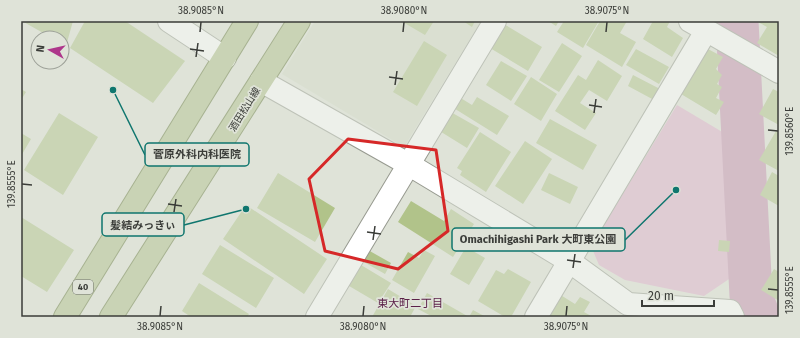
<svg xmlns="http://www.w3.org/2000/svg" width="800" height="338" viewBox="0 0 800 338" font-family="'Fira Sans','Noto Sans JP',sans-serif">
<rect width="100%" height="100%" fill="#dfe3d8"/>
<!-- built -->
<path fill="#d4dac7" d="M315,21h166l-77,126 -122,-73z"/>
<!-- green -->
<path fill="#e1afcd" d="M677,105l47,28 8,144 -28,19 -79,-16 -26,-15 -8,-19z"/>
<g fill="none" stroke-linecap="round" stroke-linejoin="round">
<!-- river -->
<path stroke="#c58eb0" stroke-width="43" d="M737,21l14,275 8,21"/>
</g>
<!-- building -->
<path fill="#b1c38a" d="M22,21h51l-7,25 -4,-2v-6h-10z
M85,21h40l60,40 -32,42 -83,-55z
M401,21h33l-9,14z
M463,21h12l-3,6z
M548,21h11l-3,5z
M564,21h35l-16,27 -26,-16z
M600,21h27l-7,12 16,9 -14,25 -36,-22z
M653,21h17l-3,6 16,11 -11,19 -29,-18z
M756,21h23v35l-22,-13 10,-16z
M504,24l38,23 -14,24 -38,-23z
M424,41l23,14 -30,51 -24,-14z
M562,43l20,13 -23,36 -20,-12z
M706,48l17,9 -7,12 6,6 -5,9 5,3 -6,11 8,4 -8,13 -35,-21z
M636,49l33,18 -10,17 -33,-19z
M598,60l24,16 -15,25 -18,-11 -9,13 16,10 -11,17 -30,-19 23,-36 8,5z
M501,61l26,15 -16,25 -25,-16z
M633,75l27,14 -6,11 -26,-14z
M531,77l26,17 -16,27 -27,-17z
M21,89l5,3 -5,8z
M773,89l6,3v33l-20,-11z
M459,97l13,8 5,-8 32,19 -12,19 -45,-28z
M449,111l30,17 -12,20 -29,-18z
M59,113l39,24 -35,58 -39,-25z
M550,119l47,26 -14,25 -47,-27z
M776,131l3,1v39l-20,-11z
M480,132l31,20 -25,40 -26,-17 2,-4 -5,-3z
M21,133l10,6 -10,17z
M525,141l27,18 -29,45 -28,-18z
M772,172l7,4v30l-19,-11z
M278,173l57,35 -20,34 -58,-34z
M549,173l29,14 -8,17 -29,-14z
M411,201l33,20 7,-12 23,15 -21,33 -55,-35z
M246,205l81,54 -23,35 -81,-55z
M21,217l53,33 -27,42 -26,-16z
M719,240l11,1 -1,11 -11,-1z
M220,245l54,33 -18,30 -54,-34z
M466,247l19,11 -16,27 -19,-11z
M368,250l23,13 -6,11 -23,-13z
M424,250l11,6 -21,37 -22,-13 16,-28 11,6z
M356,262l35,21 -13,20 -34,-20z
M508,269l23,13 -20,35h-6l-27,-16 18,-31 8,4z
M774,269l5,3v29l-18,-11z
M199,283l50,31 -2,3h-56l-9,-6z
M388,289l28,17 -6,11h-38z
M427,293l42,24h-36l-15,-8z
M559,294l16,10 5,-7 10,5 -6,10 9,5h-46z
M473,310l13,7h-17z"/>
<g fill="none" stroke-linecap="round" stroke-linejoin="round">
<!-- minor casing -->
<g stroke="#979a90" stroke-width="24">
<path id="minor" d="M169,21l56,37
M690,21l89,51
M261,81l147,83 161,97 59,43 102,7 3,6
M317,317l178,-296
M536,317l170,-286"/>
</g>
<!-- major casing -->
<g stroke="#65763b" stroke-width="24">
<path id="major" d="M65,317l182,-296
M111,317l188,-296"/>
</g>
<!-- minor -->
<use href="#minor" stroke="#fff" stroke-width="22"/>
<!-- major -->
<use href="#major" stroke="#b0bf8a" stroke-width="22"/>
</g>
<!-- marked area -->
<path d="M0 0H800V338H0ZM348,139l88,11 12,81 -50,38 -73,-18 -16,-72z" fill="#dfe3d8" fill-opacity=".55" fill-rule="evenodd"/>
<path fill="none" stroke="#d62828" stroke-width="3" stroke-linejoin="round" d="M348,139l88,11 12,81 -50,38 -73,-18 -16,-72z"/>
<!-- ticks -->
<path fill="none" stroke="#3b3d39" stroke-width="1.5" d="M200,32l1,-10M403,32l1,-10M606,32l1,-10M190,49l14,2M196,57l2,-14M389,77l14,2M395,85l2,-14M589,105l13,2M594,113l2,-14M768,130l10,1M22,184l10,1M168,204l14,2M174,212l2,-13M367,232l14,2M373,240l2,-14M567,260l14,2M573,268l2,-14M768,289l10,1M160,316l1,-10M363,316l1,-10M566,316l1,-10"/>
<g text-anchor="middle" stroke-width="3.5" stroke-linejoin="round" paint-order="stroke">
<!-- shield labels -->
<rect fill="#dfe3d8" stroke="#6c6f69" stroke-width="1" x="73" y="280" width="20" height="14" rx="3"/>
<g font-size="9" font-weight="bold" fill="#3b3d39">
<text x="83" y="290">40</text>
</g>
<!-- street labels -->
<g font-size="10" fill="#3b3d39" stroke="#dfe3d8">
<text transform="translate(244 109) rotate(-58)" y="4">酒田松山線</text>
</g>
<!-- neighbourhood labels -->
<g font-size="11" fill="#5c2149" stroke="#dfe3d8">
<text x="410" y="307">東大町二丁目</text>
</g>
</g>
<!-- callouts -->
<path fill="none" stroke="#0f766e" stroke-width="1.5" d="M113 90L145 155M246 209L184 225M676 190L625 240"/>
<g fill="#0f766e" stroke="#dfe3d8" stroke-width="1.5">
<circle cx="113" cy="90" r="4"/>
<circle cx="246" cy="209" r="4"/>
<circle cx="676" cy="190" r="4"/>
</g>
<g fill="#dfe3d8" stroke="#0f766e" stroke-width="1.5">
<rect x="145" y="143" width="104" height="23" rx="4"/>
<rect x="102" y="213" width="82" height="23" rx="4"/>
<rect x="452" y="228" width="173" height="23" rx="4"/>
</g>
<g font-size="11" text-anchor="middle" font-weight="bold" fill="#3b3d39">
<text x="197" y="158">菅原外科内科医院</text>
<text x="143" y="229">髪結みっきぃ</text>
<text x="538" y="243">Omachihigashi Park 大町東公園</text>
</g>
<!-- border -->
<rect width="800" height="338" fill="none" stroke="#dfe3d8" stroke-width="44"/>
<!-- north arrow -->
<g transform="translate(50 50) rotate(278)"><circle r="19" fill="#dfe3d8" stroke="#9da198"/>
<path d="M0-3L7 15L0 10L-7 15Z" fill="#ae368b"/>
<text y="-6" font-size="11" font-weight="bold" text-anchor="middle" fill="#3b3d39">N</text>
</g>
<!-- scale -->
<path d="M642 300v6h72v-6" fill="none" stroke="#3b3d39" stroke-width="2"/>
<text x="648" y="300" font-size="12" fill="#3b3d39" stroke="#dfe3d8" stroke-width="3" paint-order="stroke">20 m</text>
<rect x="22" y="22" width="756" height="294" fill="none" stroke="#3b3d39" stroke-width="1.5"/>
<g font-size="10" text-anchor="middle" fill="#3b3d39">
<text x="201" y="14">38.9085°N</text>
<text x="404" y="14">38.9080°N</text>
<text x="607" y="14">38.9075°N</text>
<text transform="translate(789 131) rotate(-90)" y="4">139.8560°E</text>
<text transform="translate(11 184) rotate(-90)" y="4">139.8555°E</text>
<text transform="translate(789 290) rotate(-90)" y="4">139.8555°E</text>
<text x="160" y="330">38.9085°N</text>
<text x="363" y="330">38.9080°N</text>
<text x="566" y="330">38.9075°N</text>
</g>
</svg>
